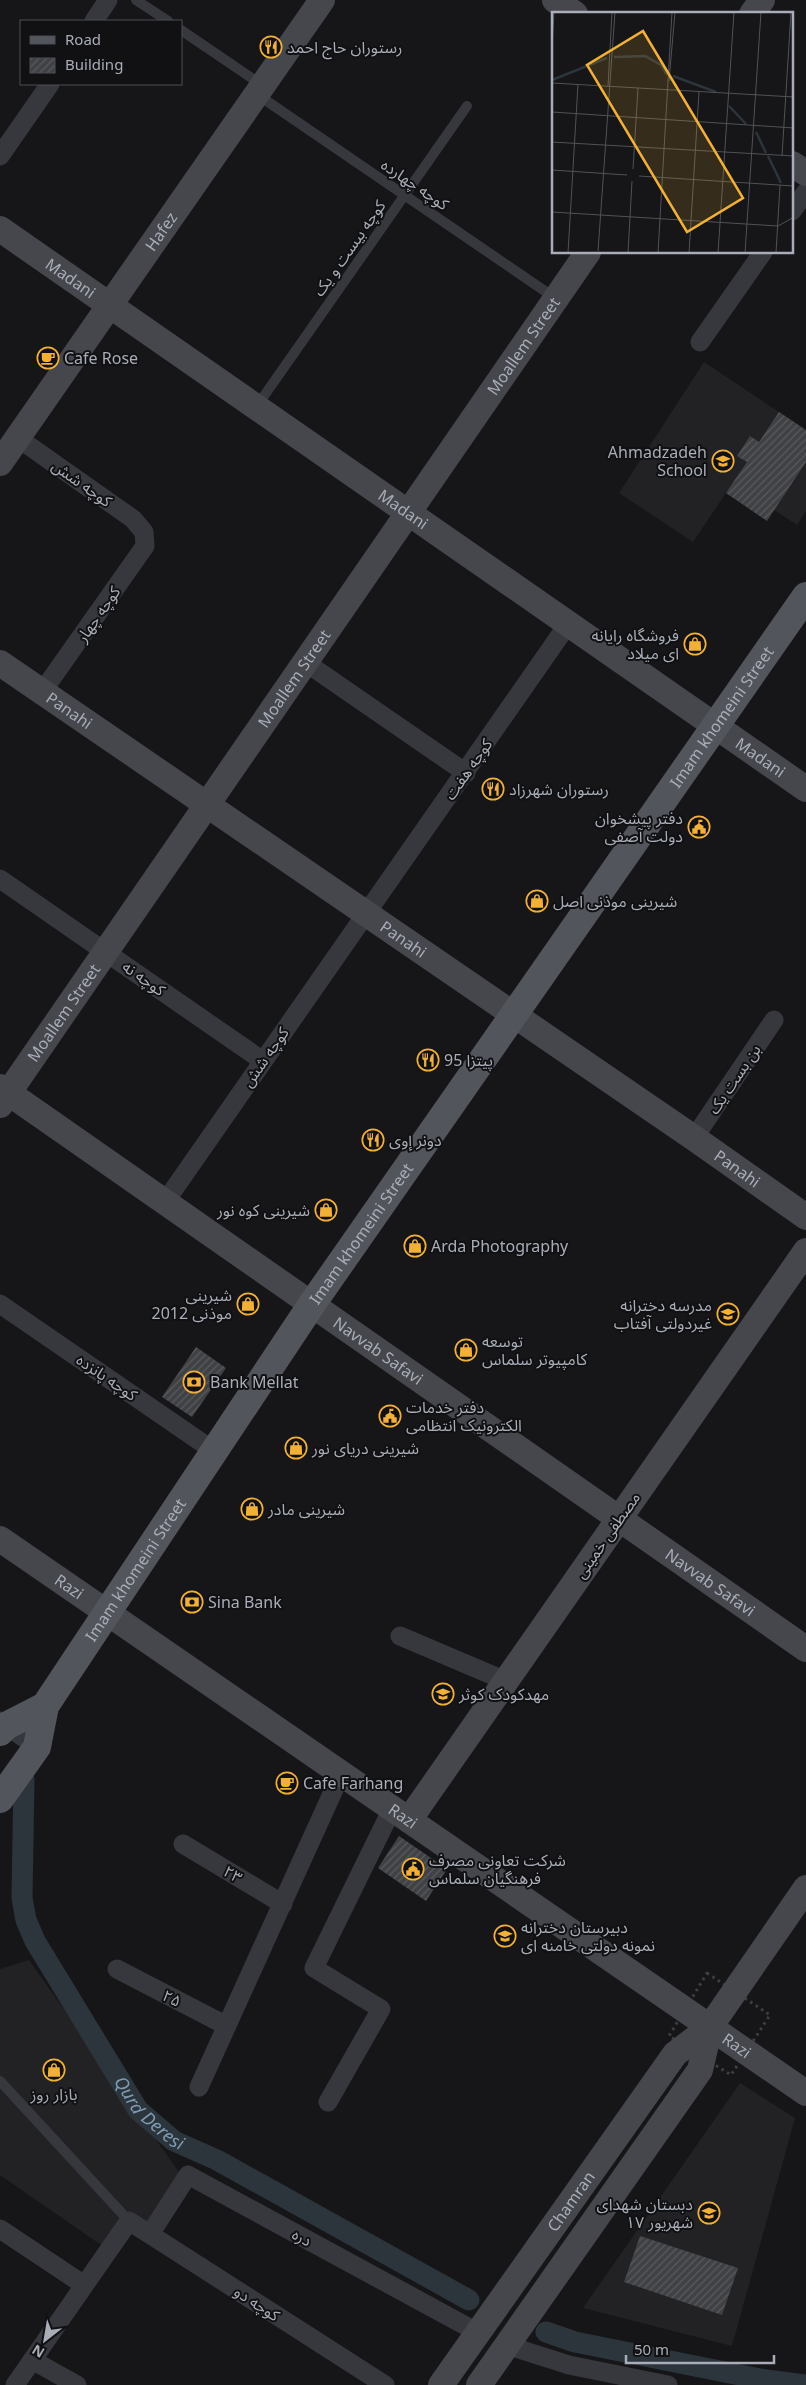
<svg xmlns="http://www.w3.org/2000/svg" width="806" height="2385" viewBox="0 0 806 2385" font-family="'Noto Sans','Noto Sans Arabic',sans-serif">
<defs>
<pattern id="building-hatch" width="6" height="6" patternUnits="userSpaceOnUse" patternTransform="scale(1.25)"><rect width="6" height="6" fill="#404145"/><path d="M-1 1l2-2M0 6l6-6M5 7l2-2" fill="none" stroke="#595a5e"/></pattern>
</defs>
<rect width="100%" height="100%" fill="#161618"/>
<!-- built -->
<path fill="#222225" d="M704,362l102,68v81l-9,14 -23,-15 -7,11 -41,-28 -33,49 -74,-49z
M29,1960l150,212 -34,52 -18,-13 -23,36 -104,-72v-206z
M740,2083l55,35 -63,228 -149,-38z"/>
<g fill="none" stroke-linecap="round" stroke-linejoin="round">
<!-- canal -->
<g stroke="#2c353c" stroke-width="21">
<path id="s1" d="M24,1779l-2,119 4,22 9,21 103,169 36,31 43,19 252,140"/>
<path d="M546,2332l29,10 185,37 45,6"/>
</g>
</g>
<!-- building -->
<path fill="url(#building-hatch)" d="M779,412l27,18v32l-39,59 -41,-28 21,-31 -10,-6 13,-20 9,6z
M196,1347l30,21 -34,49 -30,-20z
M399,1836l48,33 -21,32 -48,-33z
M640,2236l98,32 -16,47 -98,-33z"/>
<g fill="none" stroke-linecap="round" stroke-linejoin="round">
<!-- path -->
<path stroke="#3d3f44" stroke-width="3" stroke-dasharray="2.5 4" stroke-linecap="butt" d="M707,1973l63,42 -39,60 -62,-39z"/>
<!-- lane -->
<path stroke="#37383d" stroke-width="10" d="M136,0l32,21
M181,30l81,55
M258,95l297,203
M257,406l210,-300
M0,2081l129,140"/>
<!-- street -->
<path stroke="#37383d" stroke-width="19" d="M94,21l14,-21
M0,156l50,-72
M792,211l14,-19
M700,342l63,-90
M18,438l115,81 11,13 1,14 -103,146
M305,662l161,111
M0,879l263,182
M694,1138l80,-118
M165,1202l403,-578
M0,1304l214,147
M400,1636l106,45
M0,1721l37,26
M183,1844l100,60
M117,1969l110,57
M199,2087l142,-313
M328,2102l53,-93 -67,-41 78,-159
M0,2229l84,56
M150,2234l38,-59 289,157
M506,2345l63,20 99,20
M32,2360l45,25
M15,2385l114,-164 256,164"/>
<!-- secondary -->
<g stroke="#45474d" stroke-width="26">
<path d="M555,0l20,14"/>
<path d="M752,14l10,-14"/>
<path d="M792,164l14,9"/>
<path id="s2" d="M0,229l806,560"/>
<path id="s3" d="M0,463l322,-463"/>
<path id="s4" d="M0,663l694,475 112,79"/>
<path id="s5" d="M0,1087l806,562"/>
<path id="s6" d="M0,1105l588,-853"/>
<path id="s7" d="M0,1539l806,554"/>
<path d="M409,1820l397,-569"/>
<path id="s8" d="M441,2385l234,-331 35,-27 96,-139"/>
<path d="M479,2385l221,-315 10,-43"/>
</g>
<!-- primary -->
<g stroke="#53555c" stroke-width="28">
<path d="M0,1732l6,-6 39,-20"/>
<path id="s9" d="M0,1799l37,-52 8,-41 267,-402 494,-708"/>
</g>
</g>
<!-- icons -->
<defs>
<g id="restaurant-ring" transform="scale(1.125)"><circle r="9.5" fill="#111113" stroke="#f2b134" stroke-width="1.5"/><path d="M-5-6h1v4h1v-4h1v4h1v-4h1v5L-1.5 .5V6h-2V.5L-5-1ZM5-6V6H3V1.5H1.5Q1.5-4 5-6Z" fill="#f2b134"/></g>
<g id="cafe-ring" transform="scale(1.125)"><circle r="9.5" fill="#111113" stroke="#f2b134" stroke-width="1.5"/><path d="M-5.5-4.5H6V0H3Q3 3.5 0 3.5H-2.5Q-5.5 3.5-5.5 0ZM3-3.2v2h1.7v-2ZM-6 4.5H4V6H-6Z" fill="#f2b134"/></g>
<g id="school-ring" transform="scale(1.125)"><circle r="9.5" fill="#111113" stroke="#f2b134" stroke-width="1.5"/><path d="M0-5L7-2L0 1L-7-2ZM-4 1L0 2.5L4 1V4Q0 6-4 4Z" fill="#f2b134"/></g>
<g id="shop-ring" transform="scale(1.125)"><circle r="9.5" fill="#111113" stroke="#f2b134" stroke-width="1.5"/><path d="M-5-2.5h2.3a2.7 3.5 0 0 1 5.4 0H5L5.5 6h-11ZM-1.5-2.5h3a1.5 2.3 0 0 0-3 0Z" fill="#f2b134"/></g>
<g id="civic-ring" transform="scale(1.125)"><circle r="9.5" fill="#111113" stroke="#f2b134" stroke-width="1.5"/><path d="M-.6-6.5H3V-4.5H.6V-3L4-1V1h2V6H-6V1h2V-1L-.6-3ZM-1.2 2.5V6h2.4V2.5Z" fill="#f2b134"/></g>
<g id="bank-ring" transform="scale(1.125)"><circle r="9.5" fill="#111113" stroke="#f2b134" stroke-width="1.5"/><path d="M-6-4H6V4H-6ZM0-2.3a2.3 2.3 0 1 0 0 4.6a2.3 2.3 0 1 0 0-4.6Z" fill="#f2b134"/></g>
</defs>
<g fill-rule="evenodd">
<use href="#restaurant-ring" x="271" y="47"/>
<use href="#cafe-ring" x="48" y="358"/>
<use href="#school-ring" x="723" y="461"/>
<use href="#shop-ring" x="695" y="644"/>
<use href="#restaurant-ring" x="493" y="789"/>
<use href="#civic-ring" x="699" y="827"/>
<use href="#shop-ring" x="537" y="901"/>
<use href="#restaurant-ring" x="428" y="1060"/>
<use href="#restaurant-ring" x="373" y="1140"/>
<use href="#shop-ring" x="326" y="1210"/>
<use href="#shop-ring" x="415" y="1246"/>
<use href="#shop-ring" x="248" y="1304"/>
<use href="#school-ring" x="728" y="1314"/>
<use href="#shop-ring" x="466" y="1350"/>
<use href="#bank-ring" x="194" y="1382"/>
<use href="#civic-ring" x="390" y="1416"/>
<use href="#shop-ring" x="296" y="1448"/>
<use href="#shop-ring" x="252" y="1509"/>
<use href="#bank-ring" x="192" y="1602"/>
<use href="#school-ring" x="443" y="1694"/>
<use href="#cafe-ring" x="287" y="1783"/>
<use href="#civic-ring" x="413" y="1869"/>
<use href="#school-ring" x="505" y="1936"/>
<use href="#shop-ring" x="54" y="2070"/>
<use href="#school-ring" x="709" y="2213"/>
</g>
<g text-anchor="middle" stroke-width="4" stroke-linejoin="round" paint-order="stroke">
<!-- poi labels -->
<g font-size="16" fill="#a8adb8" stroke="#111113" text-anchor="start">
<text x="287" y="53">رستوران حاج احمد</text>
<text x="64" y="364">Cafe Rose</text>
<text x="707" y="458" text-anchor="end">Ahmadzadeh<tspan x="707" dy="18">School</tspan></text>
<text x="679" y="641" text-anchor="end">فروشگاه رایانه<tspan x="679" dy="18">ای میلاد</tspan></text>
<text x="509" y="795">رستوران شهرزاد</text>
<text x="683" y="824" text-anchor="end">دفتر پیشخوان<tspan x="683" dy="18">دولت آصفی</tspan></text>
<text x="553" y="907">شیرینی موذنی اصل</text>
<text x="444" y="1066">پیتزا 95</text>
<text x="389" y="1146">دونر إوی</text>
<text x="310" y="1216" text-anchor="end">شیرینی کوه نور</text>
<text x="431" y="1252">Arda Photography</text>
<text x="232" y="1301" text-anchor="end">شیرینی<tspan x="232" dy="18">موذنی 2012</tspan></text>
<text x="712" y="1311" text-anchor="end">مدرسه دخترانه<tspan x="712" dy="18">غیردولتی آفتاب</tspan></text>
<text x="482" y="1347">توسعه<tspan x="482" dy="18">کامپیوتر سلماس</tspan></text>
<text x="210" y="1388">Bank Mellat</text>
<text x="406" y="1413">دفتر خدمات<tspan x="406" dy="18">الکترونیک انتظامی</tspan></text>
<text x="312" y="1454">شیرینی دریای نور</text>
<text x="268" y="1515">شیرینی مادر</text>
<text x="208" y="1608">Sina Bank</text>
<text x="459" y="1700">مهدکودک کوثر</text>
<text x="303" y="1789">Cafe Farhang</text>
<text x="429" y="1866">شرکت تعاونی مصرف<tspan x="429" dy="18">فرهنگیان سلماس</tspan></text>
<text x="521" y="1933">دبیرستان دخترانه<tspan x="521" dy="18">نمونه دولتی خامنه ای</tspan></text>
<text x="54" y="2100" text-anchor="middle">بازار روز</text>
<text x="693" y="2210" text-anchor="end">دبستان شهدای<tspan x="693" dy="18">۱۷ شهریور</tspan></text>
</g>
<!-- street labels -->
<g font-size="16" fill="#a8adb8" stroke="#111113">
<text transform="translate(415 184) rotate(34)" y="6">کوچه چهارده</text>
<text dy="6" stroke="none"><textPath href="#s3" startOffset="282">Hafez</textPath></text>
<text transform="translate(349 248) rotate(-55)" y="6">کوچه بیست و یک</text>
<text dy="6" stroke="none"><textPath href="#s2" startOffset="86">Madani</textPath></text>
<text dy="6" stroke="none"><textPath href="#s6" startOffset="922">Moallem Street</textPath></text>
<text transform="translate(82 483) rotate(35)" y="6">کوچه شش</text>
<text dy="6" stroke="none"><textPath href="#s2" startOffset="491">Madani</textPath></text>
<text transform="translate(98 614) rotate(-55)" y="6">کوچه چهار</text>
<text dy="6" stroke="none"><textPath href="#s6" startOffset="518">Moallem Street</textPath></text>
<text dy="6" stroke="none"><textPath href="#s4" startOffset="84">Panahi</textPath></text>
<text dy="6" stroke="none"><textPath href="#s9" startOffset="1304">Imam khomeini Street</textPath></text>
<text dy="6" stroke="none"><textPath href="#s2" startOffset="926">Madani</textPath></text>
<text transform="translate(468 769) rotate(-55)" y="6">کوچه هفت</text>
<text dy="6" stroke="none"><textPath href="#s4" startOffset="489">Panahi</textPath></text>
<text transform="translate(144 978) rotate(35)" y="6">کوچه نه</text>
<text dy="6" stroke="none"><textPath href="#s6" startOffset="112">Moallem Street</textPath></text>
<text transform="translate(265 1057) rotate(-55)" y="6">کوچه شش</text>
<text transform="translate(734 1079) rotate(-56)" y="6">بن بست یک</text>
<text dy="6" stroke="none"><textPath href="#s4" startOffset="894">Panahi</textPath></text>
<text dy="6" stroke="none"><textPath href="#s9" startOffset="674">Imam khomeini Street</textPath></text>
<text dy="6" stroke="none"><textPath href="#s5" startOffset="461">Navvab Safavi</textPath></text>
<text transform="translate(107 1377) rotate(34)" y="6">کوچه پانزده</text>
<text transform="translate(607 1535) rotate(-55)" y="6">مصطفی خمینی</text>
<text dy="6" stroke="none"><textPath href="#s9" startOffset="269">Imam khomeini Street</textPath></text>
<text dy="6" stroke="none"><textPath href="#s5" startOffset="866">Navvab Safavi</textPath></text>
<text dy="6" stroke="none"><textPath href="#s7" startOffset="84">Razi</textPath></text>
<text dy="6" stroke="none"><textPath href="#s7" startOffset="489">Razi</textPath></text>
<text transform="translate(233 1874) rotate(31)" y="6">۲۳</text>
<text transform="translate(172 1998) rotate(27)" y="6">۲۵</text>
<text dy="6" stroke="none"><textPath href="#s7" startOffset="894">Razi</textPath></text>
<text dy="6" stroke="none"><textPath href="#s8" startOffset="225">Chamran</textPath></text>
<text transform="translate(302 2237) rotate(28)" y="6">دره</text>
<text transform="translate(257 2303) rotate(33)" y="6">کوچه دو</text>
</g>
<!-- water labels -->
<g font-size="18" font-style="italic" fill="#7f9bb3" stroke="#111113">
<text dy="6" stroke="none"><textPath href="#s1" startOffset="372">Qurd Deresi</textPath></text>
</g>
</g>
<!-- overview -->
<g transform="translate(552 12)">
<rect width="241" height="241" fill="#161618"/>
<path fill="none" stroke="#2c353c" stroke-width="2.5" d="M62,45l31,-1 16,9 6,10M121,64l43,16M0,68l55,-22M177,94l17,18M204,120l10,21M216,144l13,27"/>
<path fill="none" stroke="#505258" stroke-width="1" d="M0,34l2,-34M117,69l6,-69M0,71l242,14M56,74l4,-74M0,100l242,16M0,130l242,14M230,144l9,-144M81,157l5,-81M0,158l75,5M87,164l155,10M0,200l226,14 16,-9M46,239l17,-239M16,241l10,-169M76,241l4,-72M106,241l14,-241M137,241l10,-161M166,241l16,-241M193,241l16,-241M224,241l4,-68"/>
<path fill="#f2b134" fill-opacity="0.15" stroke="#f2b134" stroke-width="2.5" d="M91,19l100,167 -56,34 -100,-167z"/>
<rect width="241" height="241" fill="none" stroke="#a8adb8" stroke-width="2.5"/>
</g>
<!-- legend -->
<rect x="20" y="20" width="162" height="65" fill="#111113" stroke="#4d4f55"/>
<rect x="30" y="36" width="25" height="8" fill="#53555c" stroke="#4d4f55"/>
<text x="65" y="45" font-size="15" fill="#a8adb8">Road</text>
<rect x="30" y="58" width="25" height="15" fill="url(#building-hatch)" stroke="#4d4f55"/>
<text x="65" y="70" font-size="15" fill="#a8adb8">Building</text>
<!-- north arrow -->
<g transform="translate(45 2340) rotate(211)" stroke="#111113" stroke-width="4" paint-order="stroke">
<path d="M0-4L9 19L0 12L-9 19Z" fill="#a8adb8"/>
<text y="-8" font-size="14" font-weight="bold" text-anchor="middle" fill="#a8adb8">N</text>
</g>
<!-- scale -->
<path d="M626 2355v8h148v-8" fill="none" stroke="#a8adb8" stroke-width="2.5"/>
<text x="634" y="2355" font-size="15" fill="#a8adb8" stroke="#111113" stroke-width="4" paint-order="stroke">50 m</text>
</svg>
